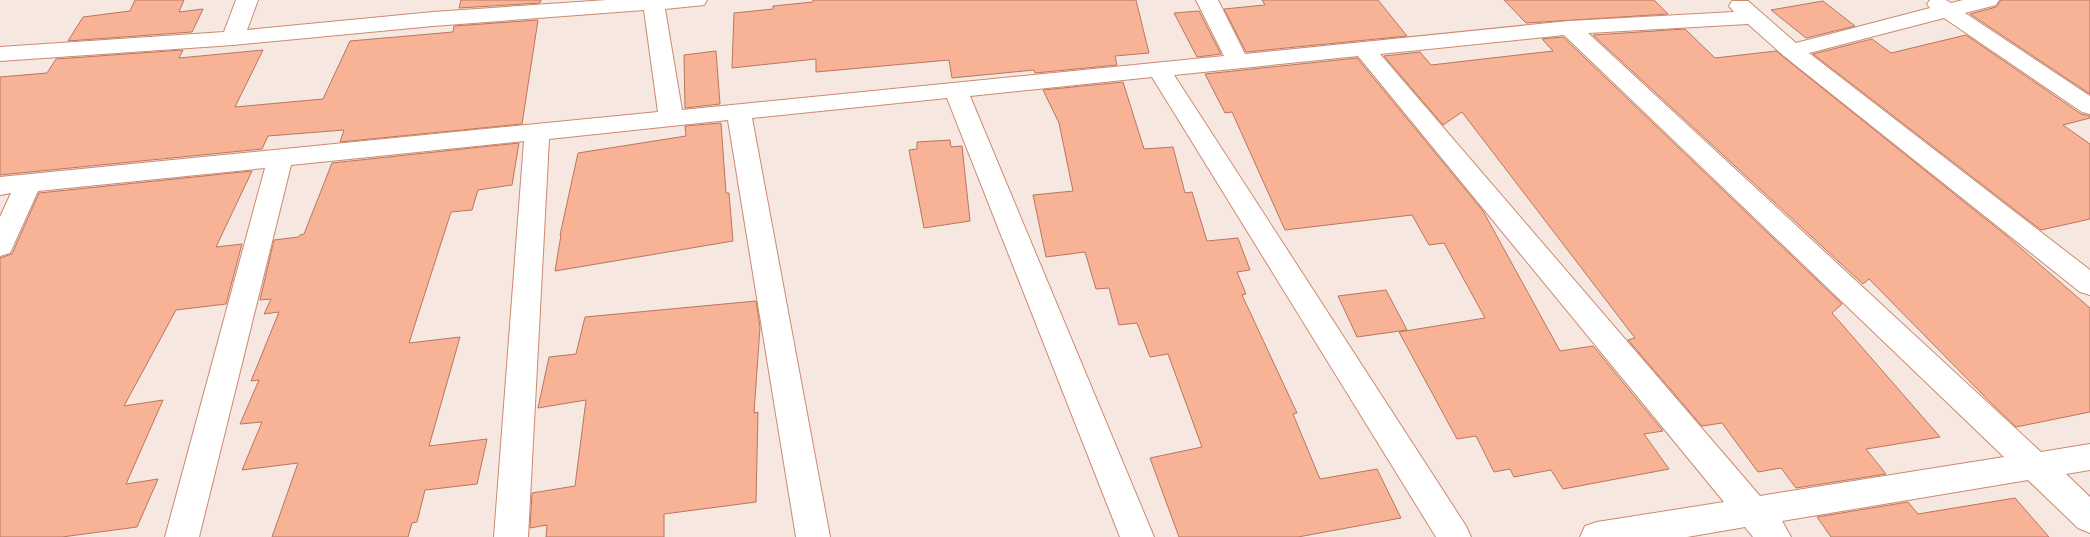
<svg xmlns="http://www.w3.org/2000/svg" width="2090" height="537" viewBox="0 0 2090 537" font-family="Helvetica,sans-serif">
<rect width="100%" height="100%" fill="#f6e7e1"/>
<!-- building -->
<path fill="#f8b296" stroke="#b9775d" d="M135,0h49l-5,12 24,-3 -11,23 -124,9 15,-24 47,-6z
M461,0h80l-1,3 -81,5z
M813,0h323l13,53 -34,3 2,9 -82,8 -1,-3 -82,8 -3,-18 -133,12v-13l-84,9 2,-55 39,-4v-3l40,-4z
M1262,0h116l29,36 -161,16 -22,-43 41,-4z
M1504,0h150l14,14 -142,9z
M2001,0h89v94l-120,-80 26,-7z
M1823,1l32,25 -49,12 -35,-28z
M1199,11l22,43 -24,3 -23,-44z
M538,20l-16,104 -182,18 4,-12 -76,6 -6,13 -262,26v-98l47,-4 9,-14 127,-9 -4,8 84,-8 -28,57 88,-8 27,-58 103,-9 1,-6z
M1685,29l30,29 61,-7 232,186 82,71v104l-74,15 -27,-26 -120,-122 -6,5 -270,-249z
M1966,35l115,79 9,2v2l-27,7 27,19v75l-49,11 -228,-176 59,-15 19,14z
M1563,37l279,267 -10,9 108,124 -74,12 20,25 -90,14 -15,-20 -23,4 -36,-49 -20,3 -74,-86 7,-2 -173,-226 -19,13 -59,-69 36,-4 11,13 122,-14 -11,-12z
M716,51l4,53 -35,4 -1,-53z
M1357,58l126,153 77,140 33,-5 70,85 -19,3 25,35 -106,20 -12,-19 -37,7 -4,-8 -16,3 -18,-36 -19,3 -58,-107 86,-14 -41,-75 -15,2 -17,-30 -127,15 -53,-118 -7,1 -20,-39z
M1123,82l21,67 29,-2 12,46 7,-1 15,49 31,-3 12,32 -13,2 9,22 -4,1 55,118 -4,1 27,65 57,-10 24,49 -103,19h-119l-29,-79 52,-11 -34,-93 -18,3 -13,-34 -18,2 -10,-37 -13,1 -11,-37 -39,5 -13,-62 40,-4 -14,-68 -16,-33z
M721,123l5,70h3l4,48 -178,30 6,-36h-1l18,-82 108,-17 -1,-10z
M950,140l1,7 11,-1 8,75 -46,7 -15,-78 8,-1v-7z
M519,143l-7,42 -34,5 -6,20 -21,2 -42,131 51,-6 -31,109 58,-7 -10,45 -52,6 -8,32 -5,1 -4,14h-136l26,-74 -56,7 20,-48 -22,2 19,-44 -8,1 28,-69 -15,2 7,-15 -11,1 14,-60 25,-3 1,-2 4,-1 28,-71z
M252,171l-36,76 26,-3 -16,60 -50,6 -52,96 39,-6 -37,84 32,-5 -21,48 -75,10h-62v-279l12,-4 27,-61z
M1386,290l21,40 -50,7 -19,-41z
M756,301l4,26 -6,86 4,-1 -2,90 -92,12v23h-118l1,-12 -17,3 2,-35 43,-7 11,-86 -48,8 11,-51 27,-3 9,-37z
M2015,498l34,39h-218l-14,-20 91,-15 10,12z"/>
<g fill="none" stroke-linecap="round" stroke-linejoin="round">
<!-- minor casing -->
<g stroke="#cd8a6f" stroke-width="2">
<path id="minor" d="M236,0h22l-11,30 186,-18 174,-12h100l-3,5 -39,4 17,101 542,-54 -28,-56h22l27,54 324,-33 165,-9 -5,-6 3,-5h16l48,42 134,-35 -3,-4 3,-4h16l5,3 12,-3h36l-3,5 -31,8 125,83v18l-8,-2 -138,-94 -135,35 281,217v25l-10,-3 -296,-236 -36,-32 -160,9 453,419 49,-8v26l-24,4 24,23v36l-12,-5 -50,-48 -246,41 9,16h-38l-8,-10 -58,10h-107l5,-11 12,-4 127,-20 -366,-446 -184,19 292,451 5,11h-35l-284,-460 -182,19 184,441h-34l-173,-439 -195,20 78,419h-34l-68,-417 -179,19 -21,398h-34l30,-396 -233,24 -92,372h-34l100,-369 -227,23 -28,62 -10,3v-39l11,-24 -11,2v-18l658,-65 -14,-102 -211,16 -200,19 -233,16v-14l224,-15zM1564,35l440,422 -244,39 -380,-442z"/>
</g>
<!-- minor -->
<use href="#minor" fill="#fff" fill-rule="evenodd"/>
</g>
</svg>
